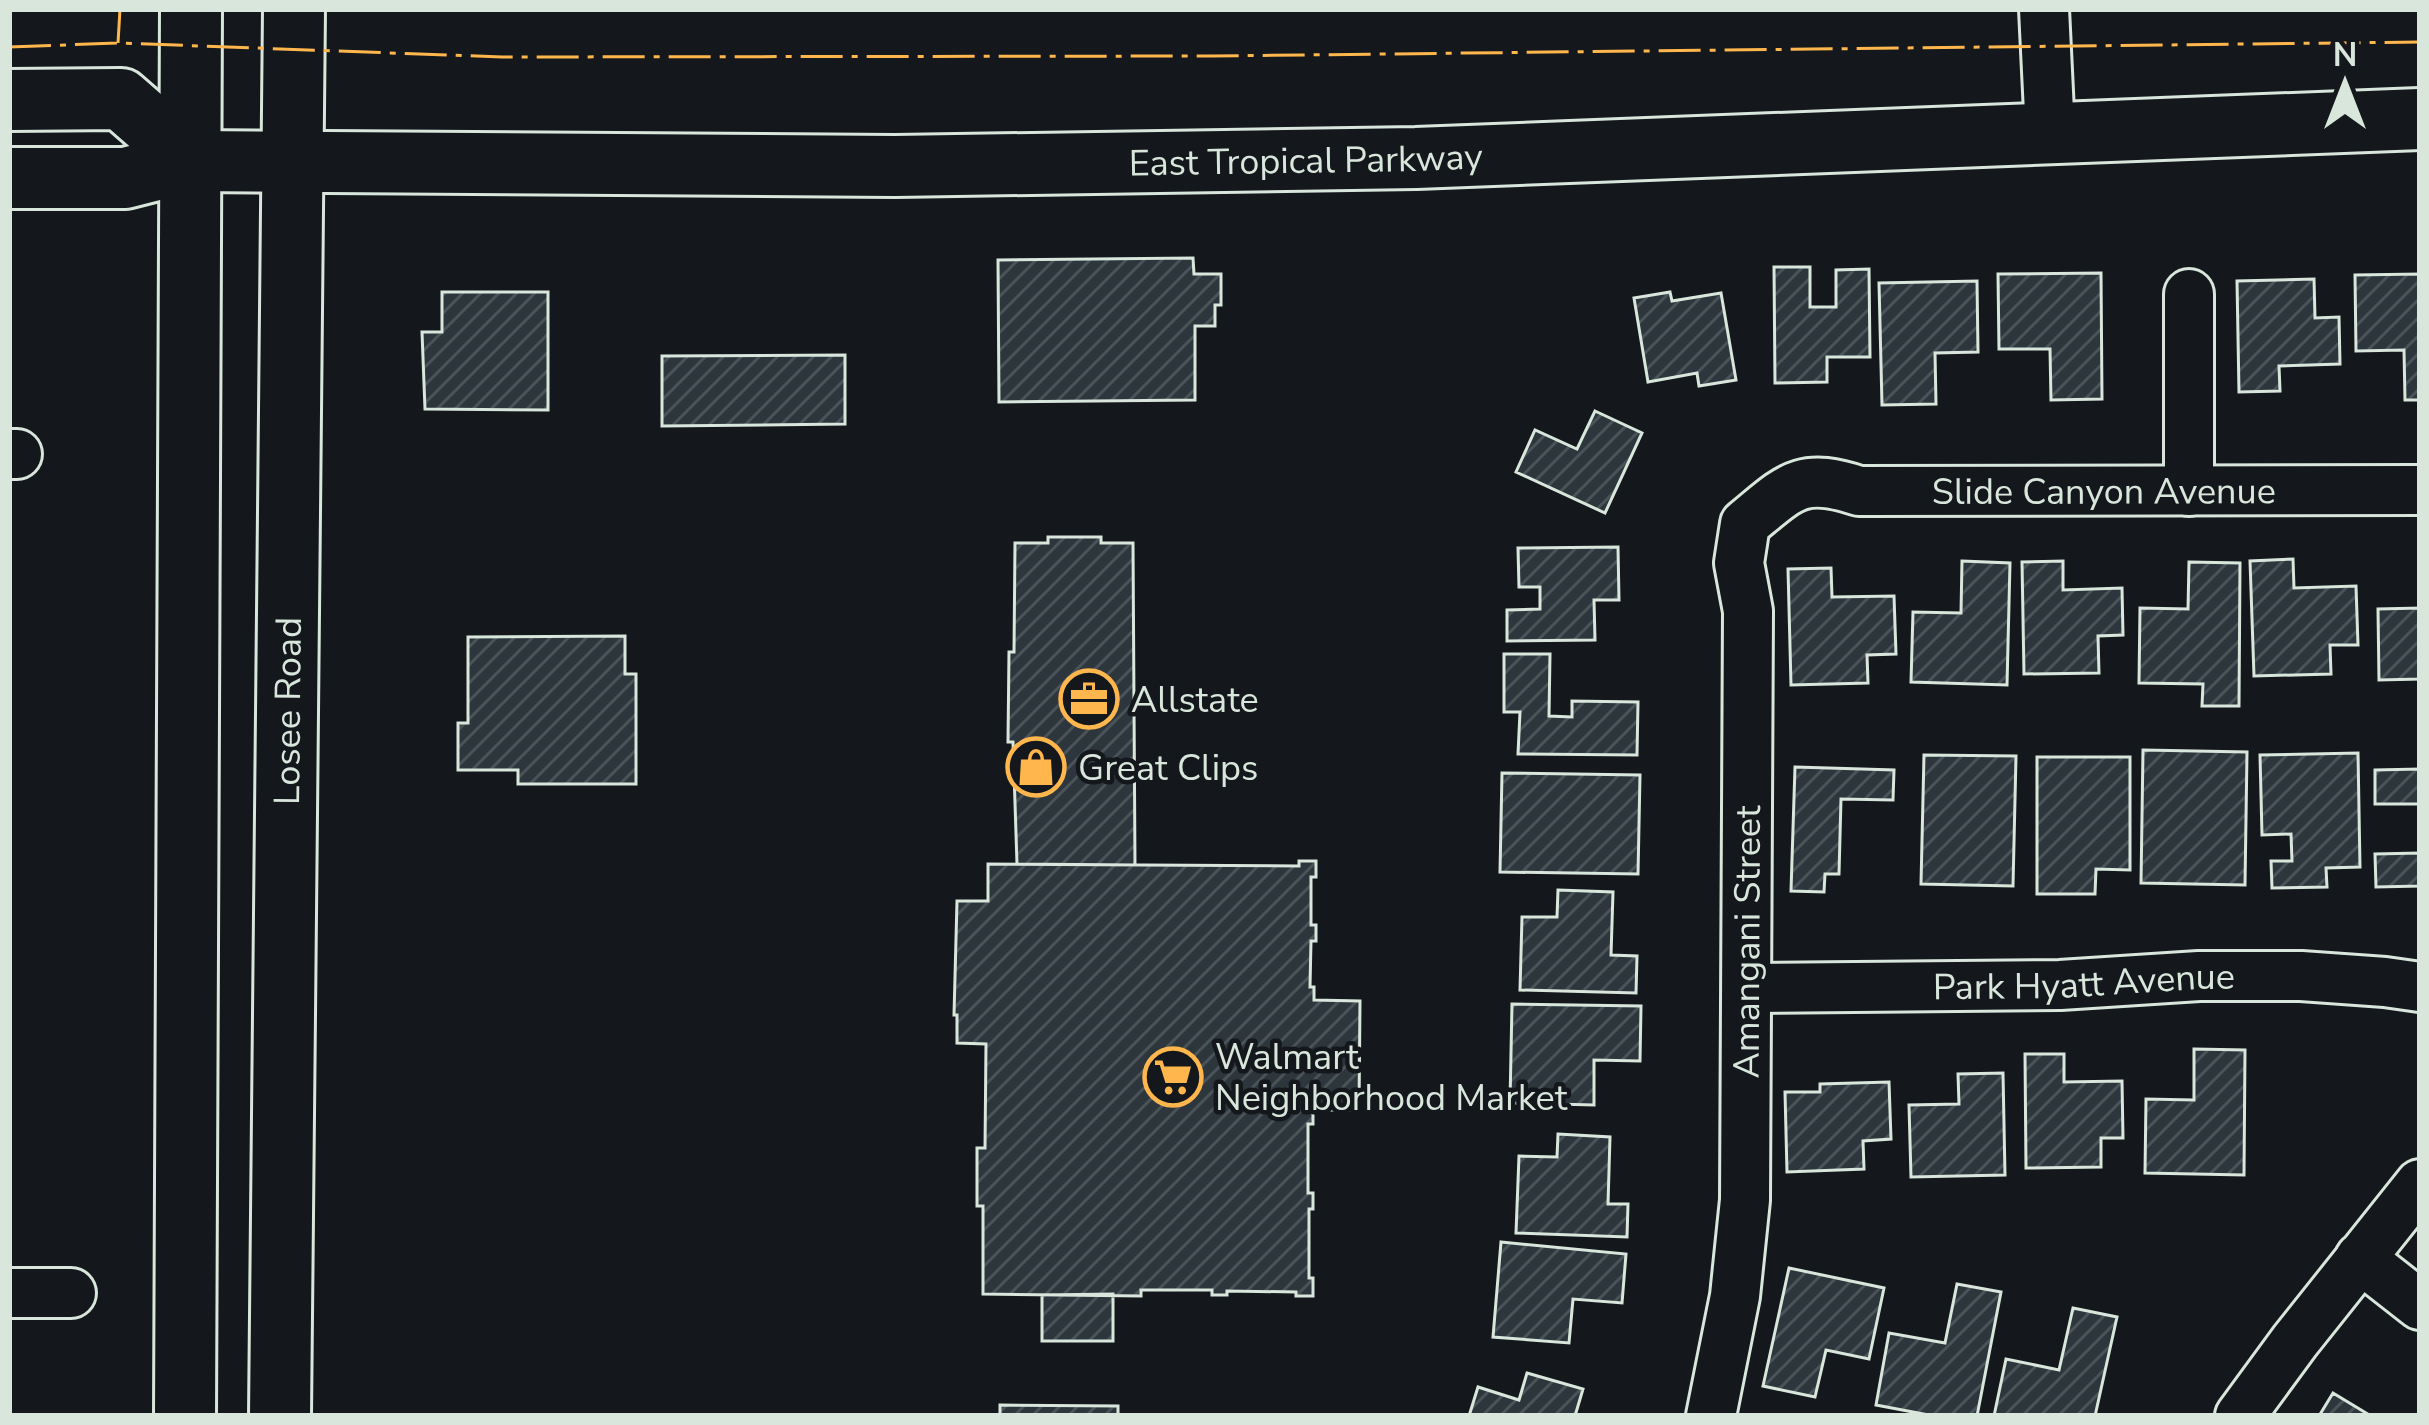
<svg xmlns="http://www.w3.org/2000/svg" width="2429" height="1425" viewBox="0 0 2429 1425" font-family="'Nunito Sans',sans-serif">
<defs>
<pattern id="building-hatch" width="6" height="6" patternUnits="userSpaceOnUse" patternTransform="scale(3)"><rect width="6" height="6" fill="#2c363c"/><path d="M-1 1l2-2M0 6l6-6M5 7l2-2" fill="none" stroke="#4a5358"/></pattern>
</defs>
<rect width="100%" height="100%" fill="#14181c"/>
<!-- building -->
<path fill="url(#building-hatch)" stroke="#d8e6dc" stroke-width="3" d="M1193,258l1,16h27v31h-6v21h-20v74l-196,2 -1,-142z
M1774,267h36v40h26v-37l33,-1 1,88h-43v25l-52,1z
M2101,273l1,126 -51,1 -1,-51h-51l-1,-75z
M2420,274v126h-15l-1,-50 -48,1 -1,-76z
M2314,279l1,39 24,-1 1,47 -61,2 1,25 -41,1 -2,-111z
M1977,281l1,71 -43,1 1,51 -54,1 -3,-122z
M442,292h106v118l-123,-1 -3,-77h20z
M1670,292l2,9 49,-8 15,87 -37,6 -2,-13 -49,9 -14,-84z
M845,355v69l-183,2v-70z
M1595,411l47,22 -37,80 -89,-41 19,-42 42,19z
M1048,537h53v6h32l2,322 -118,-1 -4,-122h-5l1,-90h5l1,-109h33z
M1618,547l1,53h-25l1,40 -88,1v-31l33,-1v-22h-21l-1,-39z
M2293,559l1,29 62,-2 2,59h-28l1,29 -77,2 -4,-115z
M1962,561l48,2 -3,122 -96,-3 2,-70 48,1z
M2063,561v29l59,-2 1,47 -25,1 1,37 -75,1 -2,-112z
M2189,562l51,1 -1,143h-37l1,-22 -64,-1 1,-75 48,1z
M1831,568l1,29 62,-1 2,58 -29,1 1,28 -77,2 -3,-116z
M2420,608v71l-41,1 -1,-71z
M625,636v38h11v110h-118v-14h-60v-47h10v-86z
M1504,654h46l-1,62 23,1v-16l66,1 -1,53 -119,-1 2,-42h-16z
M2143,750l104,2 -2,133 -104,-2z
M2358,753l2,114 -34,1 1,19 -55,1 -1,-27h21l-1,-27 -29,1 -2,-80z
M1924,755l92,1 -3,130 -92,-2z
M2037,757h93v113l-34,-1 -1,25h-58z
M1795,767l99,3 -1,30 -52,-1 -2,75h-14l-1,18 -33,-1z
M2420,769v35h-45v-34z
M1502,773l138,2 -2,99 -138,-2z
M2420,853v33l-44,1 -1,-33z
M1299,861h17v16h-5v48h5v16h-5l-1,46h4v13l46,1 -1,109h-46v14h-5v69h5v16h-4v69h4v18h-17v-4l-69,-1v4h-15v-5h-71v6l-158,-2v-88h-6v-58h8l1,-104 -29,-1v-28h-3l3,-114h31v-37l311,2z
M1558,890l55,2 -2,63 26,1 -1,37 -116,-3 2,-73h35z
M1512,1004l129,2 -1,55 -46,-1v45l-84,-2z
M2194,1049l51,1 -1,125 -99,-2 1,-74 48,1z
M2025,1054h39v28l58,-1 1,57h-22v29l-75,1z
M2003,1073l2,102 -94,2 -2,-72 50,-1 -1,-30z
M1889,1082l2,57 -28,2 1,28 -77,3 -2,-80h35v-8z
M1558,1134l52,3 -2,67h20l-1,33 -111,-4 3,-77 38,1z
M1501,1242l125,12 -4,49 -49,-4 -4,44 -76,-6z
M1789,1268l95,20 -15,71 -43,-9 -11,47 -52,-11z
M1957,1284l44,8 -24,124h-43l-58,-11 13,-72 56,10z
M1113,1294v47h-71v-46z
M2073,1308l44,9 -22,99h-101l12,-57 53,11z
M1527,1373l56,16 -8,27h-106l9,-29 41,13z
M2333,1393l38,23h-52z
M1000,1405l118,1v10h-118z"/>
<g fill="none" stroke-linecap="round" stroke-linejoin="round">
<!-- minor casing -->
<g stroke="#d8e6dc" stroke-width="54">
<g id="minor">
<path d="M2044,9l6,124"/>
<path d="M2189,294v197"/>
<path d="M9,454h8"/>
<path id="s1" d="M1748,988l312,-3 139,-9h102l84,6 35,5"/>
<path d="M2360,1258l60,47"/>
<path d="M9,1293h62"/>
<path id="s2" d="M1711,1416l24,-120 10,-96 3,-589 -9,-48 6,-39c44,-36 55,-53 114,-33l561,-1"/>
<path d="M2240,1416l55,-75 125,-157"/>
</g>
</g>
<!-- major casing -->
<g stroke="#d8e6dc" stroke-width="66">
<g id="major">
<path d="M9,100l112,-1 71,62"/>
<path id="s3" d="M9,178h116l67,-17 703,5 521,-8 1004,-39"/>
<path d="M185,1416l6,-1407"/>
<path id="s4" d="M280,1416l14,-1407"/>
</g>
</g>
<!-- minor -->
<use href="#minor" stroke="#14181c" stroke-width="48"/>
<!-- major -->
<use href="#major" stroke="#14181c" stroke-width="60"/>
<!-- power -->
<path stroke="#ffb74d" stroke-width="3" stroke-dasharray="42 9 6 9" stroke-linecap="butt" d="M118,43l2,-34
M9,47l109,-4 384,14 710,-1 1208,-14"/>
</g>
<!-- icons -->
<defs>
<g id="office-ring" transform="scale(3)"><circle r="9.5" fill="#14181c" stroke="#ffb74d" stroke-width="1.5"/><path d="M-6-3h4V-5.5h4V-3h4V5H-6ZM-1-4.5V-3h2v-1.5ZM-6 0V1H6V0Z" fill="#ffb74d"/></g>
<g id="shop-ring" transform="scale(3)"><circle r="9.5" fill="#14181c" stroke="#ffb74d" stroke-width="1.5"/><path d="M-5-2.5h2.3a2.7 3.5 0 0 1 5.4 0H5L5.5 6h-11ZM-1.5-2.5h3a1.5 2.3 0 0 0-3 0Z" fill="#ffb74d"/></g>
<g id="supermarket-ring" transform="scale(3)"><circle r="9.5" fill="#14181c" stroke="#ffb74d" stroke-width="1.5"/><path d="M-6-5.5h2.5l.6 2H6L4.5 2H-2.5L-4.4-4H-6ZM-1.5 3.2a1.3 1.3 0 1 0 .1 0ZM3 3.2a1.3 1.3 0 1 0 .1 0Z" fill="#ffb74d"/></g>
</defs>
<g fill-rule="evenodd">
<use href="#office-ring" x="1089" y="699"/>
<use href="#shop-ring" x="1036" y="767"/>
<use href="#supermarket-ring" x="1173" y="1077"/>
</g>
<g text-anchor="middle" stroke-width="9" stroke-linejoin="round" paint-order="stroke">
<!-- street labels -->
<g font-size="36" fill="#d8e6dc" stroke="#14181c">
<text dy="13" stroke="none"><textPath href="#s3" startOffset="1299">East Tropical Parkway</textPath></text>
<text dy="13" stroke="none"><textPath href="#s2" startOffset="1269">Slide Canyon Avenue</textPath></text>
<text dy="13" stroke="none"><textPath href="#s4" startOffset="705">Losee Road</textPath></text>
<text dy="13" stroke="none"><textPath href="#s2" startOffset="477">Amangani Street</textPath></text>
<text dy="13" stroke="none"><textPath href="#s1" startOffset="336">Park Hyatt Avenue</textPath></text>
</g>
<!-- poi labels -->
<g font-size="36" fill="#d8e6dc" stroke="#14181c" text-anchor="start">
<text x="1131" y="712">Allstate</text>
<text x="1078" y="780">Great Clips</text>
<text x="1215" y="1069">Walmart<tspan x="1215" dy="41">Neighborhood Market</tspan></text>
</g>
</g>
<!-- border -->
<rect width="2429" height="1425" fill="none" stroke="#d8e6dc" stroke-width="24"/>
<!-- north arrow -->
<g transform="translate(2345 84)" stroke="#14181c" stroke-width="9" paint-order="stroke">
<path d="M0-9L21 45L0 30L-21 45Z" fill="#d8e6dc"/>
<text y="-18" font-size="33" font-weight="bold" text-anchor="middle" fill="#d8e6dc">N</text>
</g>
</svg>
